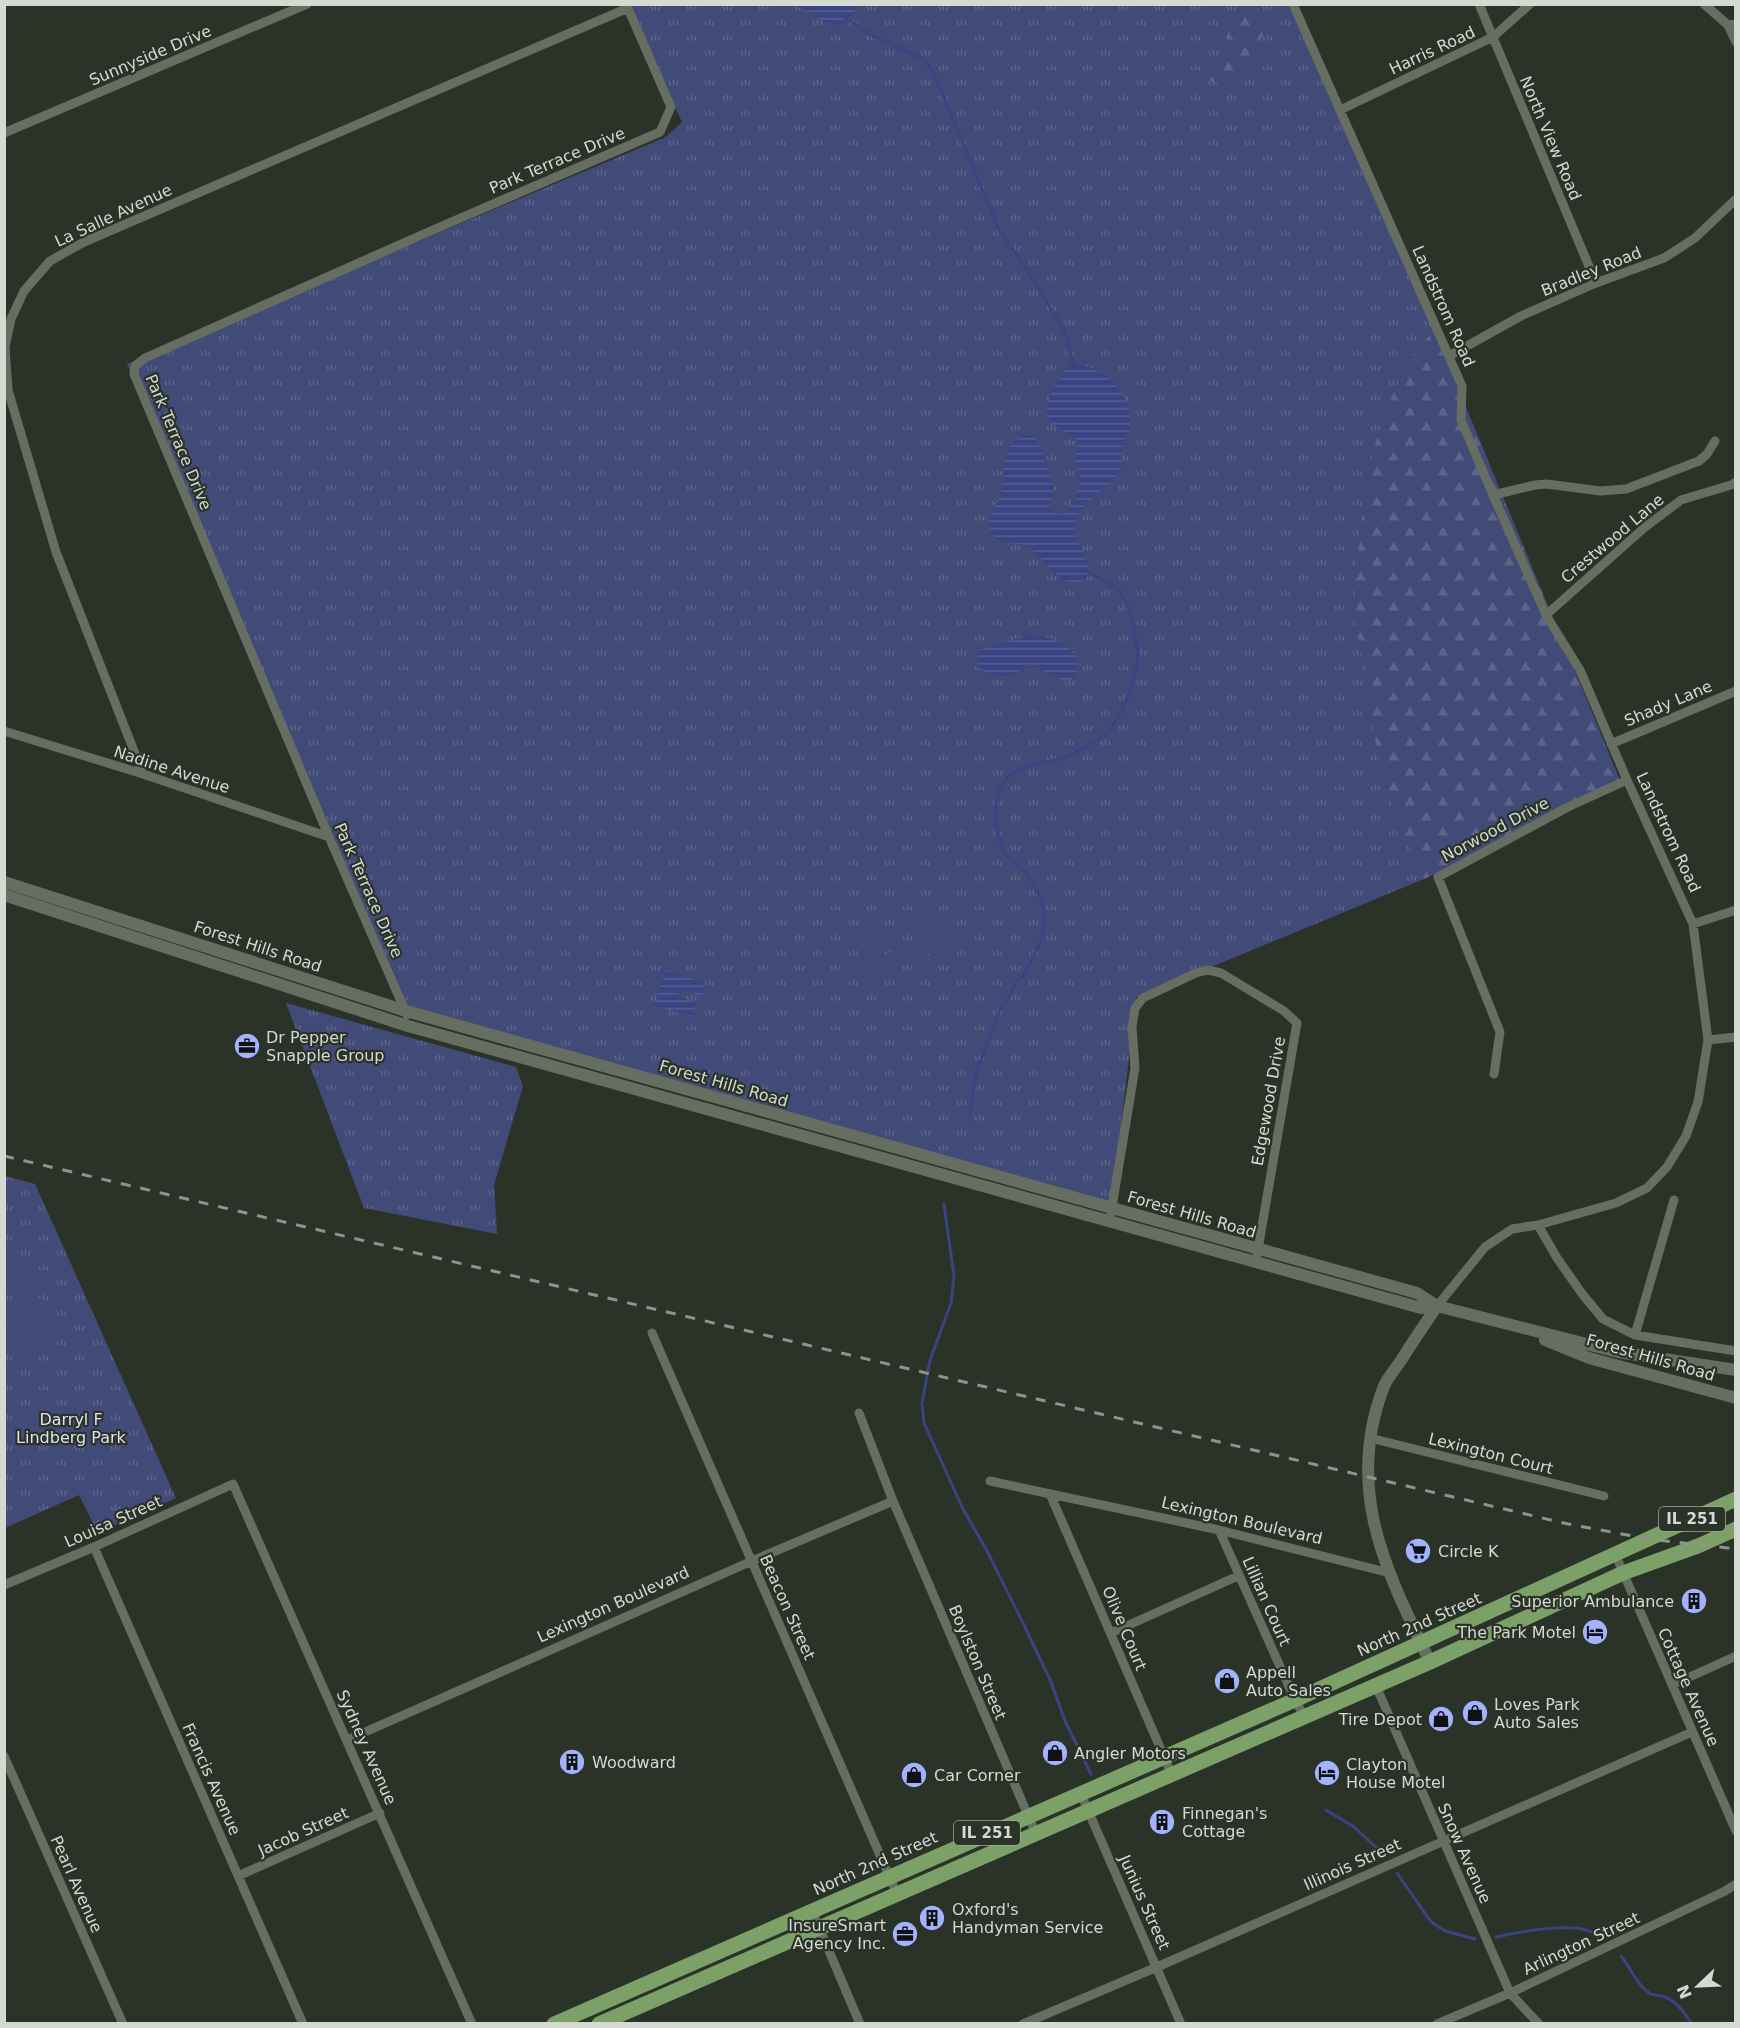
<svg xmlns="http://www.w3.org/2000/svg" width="1740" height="2028" viewBox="0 0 1740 2028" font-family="'DejaVu Sans',sans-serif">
<defs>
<pattern id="grass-tufts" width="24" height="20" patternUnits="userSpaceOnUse" patternTransform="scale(1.5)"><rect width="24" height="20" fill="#424b77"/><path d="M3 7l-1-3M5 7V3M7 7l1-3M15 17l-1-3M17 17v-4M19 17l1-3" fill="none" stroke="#5c6489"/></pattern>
<pattern id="forest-firs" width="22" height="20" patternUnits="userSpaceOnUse" patternTransform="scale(1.5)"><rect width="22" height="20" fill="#424b77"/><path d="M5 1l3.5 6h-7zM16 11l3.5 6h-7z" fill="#5c6489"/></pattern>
<pattern id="water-rules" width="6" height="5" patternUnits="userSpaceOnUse" patternTransform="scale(1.5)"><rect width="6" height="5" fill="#3a4483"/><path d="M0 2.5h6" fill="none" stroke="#565e94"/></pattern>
</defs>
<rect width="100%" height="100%" fill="#2b3328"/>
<!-- grass -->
<path fill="url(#grass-tufts)" d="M630,5h663l141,325 187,453 -197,96 -288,119 -24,205 -706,-196 -279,-643 539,-227 16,-15z
M286,1003l230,64 7,19 -29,99 3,49 -133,-26z
M5,1176l30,8 141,314 -78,35 -19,-38 -74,33z"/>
<!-- forest -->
<path fill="url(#forest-firs)" d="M1256,7c13,11 9,21 4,35l-34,-4c6,-15 12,-30 30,-31z
M1226,42l33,3 -25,48 -27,-14 -2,-8 11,-12z
M1434,330l187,453 -197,96 -40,-96 -11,-53 -10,-62 -6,-41 -3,-50 6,-37 6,-60 11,-42 15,-42 19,-39z"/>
<!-- pitch -->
<path fill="#424b77" d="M936,904l7,15 -33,14 -6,-15z
M886,925l6,15 -32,13 -7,-15z
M947,929l7,15 -33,13 -6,-15z
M897,950l6,15 -33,13 -6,-15z
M18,1257l13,23 7,4 -5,8 -7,-2 -21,6v-37z
M36,1298l9,2 -2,8 10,27 -10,15 -22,3 -14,-13v-22l26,-13z"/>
<!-- water -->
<path fill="url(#water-rules)" d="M856,5l-2,9 -15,11 -11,-2 -33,-18z
M1072,365c12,-1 21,3 31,9 17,11 31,34 27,55 -1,6 -5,11 -7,17 -2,8 0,16 -3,23 -8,21 -38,28 -45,52 -5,20 20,34 12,57 -24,19 -42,-22 -59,-31 -12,-6 -28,0 -37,-16 -7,-12 5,-23 9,-34 8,-24 -3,-44 22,-62l13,1c5,7 6,15 9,23 7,22 13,22 5,47l3,6 8,3 6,-2 10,-16 5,-16 -1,-9 -6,-10 4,-21 -29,-19c-8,-16 9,-48 23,-57z
M1029,635c19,1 44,8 50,28 -1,10 -6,19 -17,17l-32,-16c-6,3 -11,8 -17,11 -16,5 -47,-4 -33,-25z
M666,970l39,13 -4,13 -22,-7 -2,7 20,7 -5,14 -38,-12z"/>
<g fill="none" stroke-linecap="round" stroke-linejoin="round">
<!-- stream -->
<path stroke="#3a4483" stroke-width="3" d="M845,18l30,19 49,23 9,11 66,159 21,29 42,68 5,12 7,28
M969,1121l7,-48 25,-66 4,-3 13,-25 4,-2c10,-18 23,-37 23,-59 0,-16 -14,-41 -26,-52 -4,-4 -9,-7 -13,-12 -11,-15 -13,-45 -7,-62 9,-29 40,-26 64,-34 7,-2 39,-20 44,-25 10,-11 16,-25 22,-39 7,-19 11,-34 7,-53 -2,-15 -7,-35 -15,-48 -5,-7 -27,-17 -35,-22
M944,1204l10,72 -3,27 -21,57 -8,44 2,19 39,86 24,42 37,74 27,57 14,39 26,53
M1326,1810l28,17 27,25
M1397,1873l34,49 14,9 30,8
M1496,1937c22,-5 87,-18 103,0
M1621,1956c10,12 16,30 30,38 4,2 10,1 14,3 13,5 19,16 27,27"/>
<!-- minor -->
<path stroke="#656e61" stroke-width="9" d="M1293,4l169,382 -1,34 32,75 53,120 34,55 47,110 66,144 15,116 -10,62 -12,34 -19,31 -20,21 -31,15 -78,22 -26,4 -27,18 -48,59
M1479,4l117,279
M1704,4l24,21 8,-1
M1728,25l8,17
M1340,110l153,-73 37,-33
M4,133l303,-129
M1449,356l72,-40 75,-33 68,-25 31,-20 41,-39
M1493,495l42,-10 12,-1 53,7 26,-2 73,-28 8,-7 8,-13
M1546,615l98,-87 37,-28 50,-15 5,-3
M4,731l139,43 186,63
M1611,744l125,-53
M143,774l-87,-222 -48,-162 -3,-43 6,-28 13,-28 26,-30 34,-19 544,-234
M1693,924l43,-14
M407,1015l-78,-178 -195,-463 1,-8 10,-8 281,-125 234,-101 11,-25 -45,-103
M1708,1040l28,-3
M1494,1074l6,-42 -62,-155 130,-70 59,-27
M1111,1213l24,-145 -3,-41 3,-19 8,-10 53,-25 12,-3 13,3 63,38 13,12 -40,232
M1538,1225l19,33 26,37 20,24 32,16 101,16
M652,1333l245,561
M1635,1335l39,-135
M859,1413l34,88 143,333
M1370,1438l234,58
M990,1481l229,49 171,43
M1050,1494l122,281
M1219,1530l76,170 9,16
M94,1547l209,477
M1615,1554l121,277
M4,1585l90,-38 139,-63 239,540
M1111,1633l127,-57
M1672,1685l64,-29
M1376,1686l134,307 29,31
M347,1740l405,-179 141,-60
M4,1756l119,268
M1080,1792l101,232
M238,1876l142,-63
M812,1911l48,113
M1023,2024l134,-57 535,-235
M1437,2024l73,-31 215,-102 11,-7"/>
<!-- tertiary -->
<path stroke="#656e61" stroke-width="12" d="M4,882l402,129 1011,282 20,13 181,46 118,18
M4,895l404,131 1013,282 16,-2
M1545,1340l44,18 147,40
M1430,1662c-44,-92 -86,-172 -46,-276 4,-9 12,-18 18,-27 11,-18 23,-35 35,-53"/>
<!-- primary -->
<path stroke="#7ba169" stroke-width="15" d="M554,2024l741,-324 441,-201
M599,2024l831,-362 193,-89 75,-27 38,-17"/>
<!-- rail -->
<path stroke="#8d948b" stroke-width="3" stroke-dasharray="10 10" stroke-linecap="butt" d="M4,1156l1564,368 81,15 87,10"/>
</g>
<!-- icons -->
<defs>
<g id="office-disc" transform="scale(1.35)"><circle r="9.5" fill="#a2b2fd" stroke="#2b3328"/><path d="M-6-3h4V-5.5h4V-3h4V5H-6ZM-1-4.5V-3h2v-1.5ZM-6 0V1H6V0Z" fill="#111"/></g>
<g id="supermarket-disc" transform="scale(1.35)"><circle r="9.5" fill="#a2b2fd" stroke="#2b3328"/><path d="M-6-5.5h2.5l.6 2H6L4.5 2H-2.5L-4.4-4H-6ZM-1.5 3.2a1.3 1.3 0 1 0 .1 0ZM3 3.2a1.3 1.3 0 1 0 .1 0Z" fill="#111"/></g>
<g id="building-disc" transform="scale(1.35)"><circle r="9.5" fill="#a2b2fd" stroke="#2b3328"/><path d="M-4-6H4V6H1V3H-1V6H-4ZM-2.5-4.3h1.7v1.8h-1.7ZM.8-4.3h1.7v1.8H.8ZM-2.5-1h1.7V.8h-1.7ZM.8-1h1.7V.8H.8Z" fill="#111"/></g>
<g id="hotel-disc" transform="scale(1.35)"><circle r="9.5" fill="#a2b2fd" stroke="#2b3328"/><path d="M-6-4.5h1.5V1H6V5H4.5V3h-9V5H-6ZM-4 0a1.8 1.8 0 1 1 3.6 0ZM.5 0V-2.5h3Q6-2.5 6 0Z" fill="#111"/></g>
<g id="shop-disc" transform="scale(1.35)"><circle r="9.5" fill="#a2b2fd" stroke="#2b3328"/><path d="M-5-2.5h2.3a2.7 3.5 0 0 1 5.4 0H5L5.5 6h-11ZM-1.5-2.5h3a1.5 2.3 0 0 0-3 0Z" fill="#111"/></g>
</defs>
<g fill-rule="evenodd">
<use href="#office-disc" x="247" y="1046"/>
<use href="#supermarket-disc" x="1418" y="1551"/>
<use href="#building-disc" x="1694" y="1601"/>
<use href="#hotel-disc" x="1595" y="1632"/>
<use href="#shop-disc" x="1227" y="1681"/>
<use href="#shop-disc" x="1475" y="1713"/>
<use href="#shop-disc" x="1441" y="1719"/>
<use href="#shop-disc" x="1055" y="1753"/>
<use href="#building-disc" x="572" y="1762"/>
<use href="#hotel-disc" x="1327" y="1773"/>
<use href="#shop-disc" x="914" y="1775"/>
<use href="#building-disc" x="1162" y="1822"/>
<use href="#building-disc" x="932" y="1918"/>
<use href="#office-disc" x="905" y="1934"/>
</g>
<g text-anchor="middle" stroke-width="4.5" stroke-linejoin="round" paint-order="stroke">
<!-- shield labels -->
<g fill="#2b3328" stroke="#a1a89f" stroke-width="1.5">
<rect x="1659" y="1507" width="66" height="24" rx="4.5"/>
<rect x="954" y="1821" width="66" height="24" rx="4.5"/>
</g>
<g font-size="15" font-weight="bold" fill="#d4dad2">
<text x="1692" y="1524">IL 251</text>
<text x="987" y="1838">IL 251</text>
</g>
<!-- street labels -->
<g font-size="16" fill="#d4dad2" stroke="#2b3328">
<text transform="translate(1432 50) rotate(-25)" y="6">Harris Road</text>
<text transform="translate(150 55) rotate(-23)" y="6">Sunnyside Drive</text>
<text transform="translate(1551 138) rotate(67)" y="6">North View Road</text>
<text transform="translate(557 160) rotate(-23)" y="6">Park Terrace Drive</text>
<text transform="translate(113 215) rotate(-25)" y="6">La Salle Avenue</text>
<text transform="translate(1591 271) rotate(-22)" y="6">Bradley Road</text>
<text transform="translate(1444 306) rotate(66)" y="6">Landstrom Road</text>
<text transform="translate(179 442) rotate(67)" y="6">Park Terrace Drive</text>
<text transform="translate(1612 538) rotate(-40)" y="6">Crestwood Lane</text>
<text transform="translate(1668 703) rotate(-23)" y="6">Shady Lane</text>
<text transform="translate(172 769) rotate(18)" y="6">Nadine Avenue</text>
<text transform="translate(1495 829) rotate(-28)" y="6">Norwood Drive</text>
<text transform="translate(1669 832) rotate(65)" y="6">Landstrom Road</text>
<text transform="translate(369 890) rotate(66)" y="6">Park Terrace Drive</text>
<text transform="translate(258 946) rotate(18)" y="6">Forest Hills Road</text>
<text transform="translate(724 1083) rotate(16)" y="6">Forest Hills Road</text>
<text transform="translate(1268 1101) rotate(-80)" y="6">Edgewood Drive</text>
<text transform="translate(1192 1214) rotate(16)" y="6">Forest Hills Road</text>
<text transform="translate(1651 1357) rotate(16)" y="6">Forest Hills Road</text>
<text transform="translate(1491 1453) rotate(14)" y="6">Lexington Court</text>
<text transform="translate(1242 1520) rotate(13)" y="6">Lexington Boulevard</text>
<text transform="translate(113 1521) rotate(-24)" y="6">Louisa Street</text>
<text transform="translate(1267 1601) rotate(66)" y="6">Lillian Court</text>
<text transform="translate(613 1604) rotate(-24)" y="6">Lexington Boulevard</text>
<text transform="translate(788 1607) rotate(66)" y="6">Beacon Street</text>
<text transform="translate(1419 1624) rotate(-24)" y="6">North 2nd Street</text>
<text transform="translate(1125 1628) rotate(67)" y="6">Olive Court</text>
<text transform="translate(978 1662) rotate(67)" y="6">Boylston Street</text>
<text transform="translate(1689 1687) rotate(66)" y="6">Cottage Avenue</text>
<text transform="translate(367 1747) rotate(66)" y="6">Sydney Avenue</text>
<text transform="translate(212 1779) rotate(66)" y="6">Francis Avenue</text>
<text transform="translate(303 1831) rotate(-24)" y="6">Jacob Street</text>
<text transform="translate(1465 1853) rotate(66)" y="6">Snow Avenue</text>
<text transform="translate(875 1863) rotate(-24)" y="6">North 2nd Street</text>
<text transform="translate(1352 1864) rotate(-24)" y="6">Illinois Street</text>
<text transform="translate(77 1884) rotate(66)" y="6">Pearl Avenue</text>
<text transform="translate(1145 1902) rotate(66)" y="6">Junius Street</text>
<text transform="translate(1581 1943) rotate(-25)" y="6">Arlington Street</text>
</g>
<!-- poi labels -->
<g font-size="16" fill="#d4dad2" stroke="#2b3328" text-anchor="start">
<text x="266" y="1043">Dr Pepper<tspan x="266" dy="18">Snapple Group</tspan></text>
<text x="1438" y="1557">Circle K</text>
<text x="1674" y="1607" text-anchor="end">Superior Ambulance</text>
<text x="1576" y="1638" text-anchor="end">The Park Motel</text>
<text x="1246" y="1678">Appell<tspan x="1246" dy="18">Auto Sales</tspan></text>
<text x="1494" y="1710">Loves Park<tspan x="1494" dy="18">Auto Sales</tspan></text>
<text x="1422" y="1725" text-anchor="end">Tire Depot</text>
<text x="1074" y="1759">Angler Motors</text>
<text x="592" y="1768">Woodward</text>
<text x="1346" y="1770">Clayton<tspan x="1346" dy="18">House Motel</tspan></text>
<text x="934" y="1781">Car Corner</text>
<text x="1182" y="1819">Finnegan's<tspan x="1182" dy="18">Cottage</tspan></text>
<text x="952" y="1915">Oxford's<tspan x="952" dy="18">Handyman Service</tspan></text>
<text x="886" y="1931" text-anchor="end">InsureSmart<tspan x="886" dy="18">Agency Inc.</tspan></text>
</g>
<!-- park labels -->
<g font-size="16" fill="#dce1f4" stroke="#2b3328">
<text x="71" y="1425">Darryl F<tspan x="71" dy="18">Lindberg Park</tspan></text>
</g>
</g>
<!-- border -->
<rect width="1740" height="2028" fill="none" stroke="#d4dad2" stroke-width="12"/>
<!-- north arrow -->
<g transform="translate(1698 1986) rotate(247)" stroke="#2b3328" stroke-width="4.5" paint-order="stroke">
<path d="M0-4.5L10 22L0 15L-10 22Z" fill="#d4dad2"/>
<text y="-9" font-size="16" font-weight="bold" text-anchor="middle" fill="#d4dad2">N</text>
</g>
</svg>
